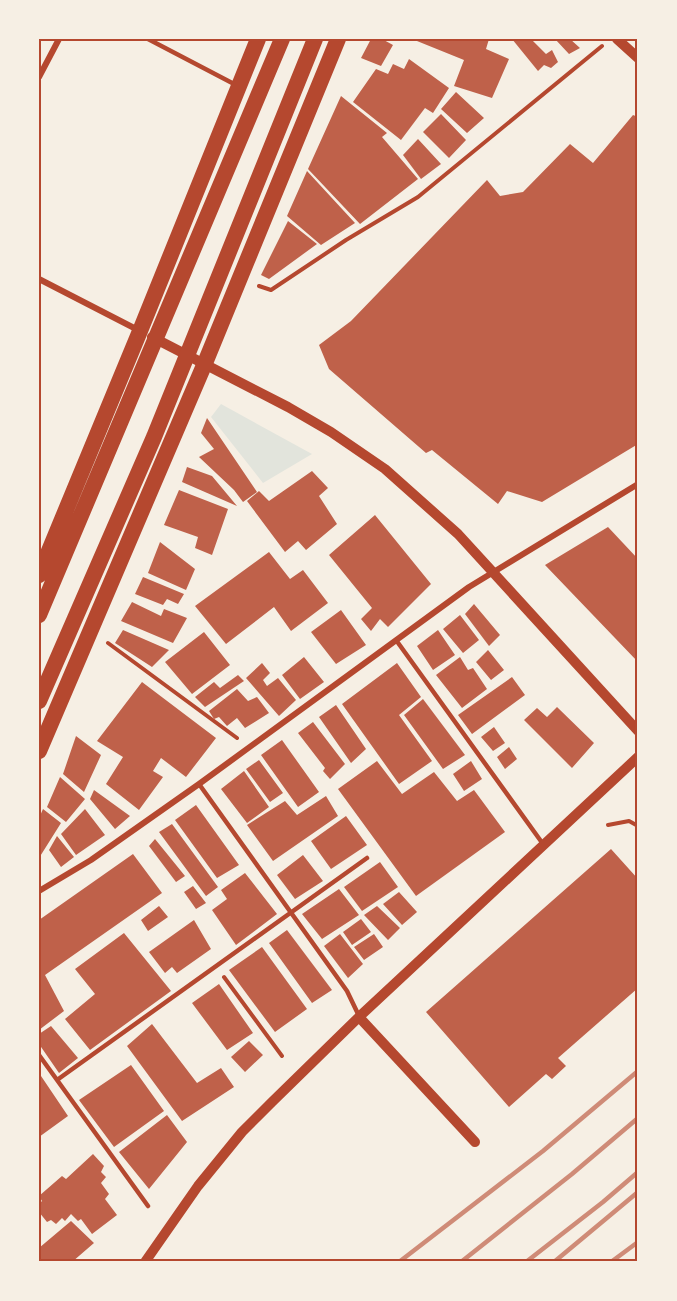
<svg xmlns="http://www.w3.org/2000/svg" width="677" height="1301" viewBox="0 0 677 1301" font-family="'Work Sans',sans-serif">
<rect width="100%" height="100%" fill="#f6efe4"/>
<!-- green -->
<path fill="#e2e4dc" d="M221,404l91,50 -49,29 -52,-66z"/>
<!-- building -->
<path fill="#bf614a" d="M371,39h11l11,6 -12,21 -20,-8z
M412,39h77l-3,10 23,10 -17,39 -38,-12 10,-26z
M512,39h19l15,15 6,-4 6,12 -7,6 -7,-3 -6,6z
M555,39h15l10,9 -11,6z
M409,59l40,29 -16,25 -8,-5 -24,32 -48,-38 23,-33 12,5 5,-10 11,5z
M456,92l28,26 -17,15 -26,-24z
M341,96l46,37 -5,4 36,42 -58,45 -52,-55z
M441,114l25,26 -17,18 -26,-26z
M633,115l5,2v327l-96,58 -35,-11 -9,13 -66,-54 -6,3 -97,-84 -10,-24 32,-24 136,-141 13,16 23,-4 47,-48 23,19z
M418,139l23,25 -20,15 -18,-24z
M307,171l48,52 -34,22 -34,-29z
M288,221l29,23 -48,35 -8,-4z
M207,418l50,74 -14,10 -9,-12 -35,-33 15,-8 -13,-16z
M187,467l25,9 25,30 -55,-24z
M312,471l16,17 -9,8 18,28 -31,26 -8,-9 -13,11 -38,-51 12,-10 10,10z
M179,490l49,19 -16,46 -17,-7 3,-11 -34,-12z
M375,515l56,69 -43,43 -8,-8 -9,12 -10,-12 11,-11 -43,-53z
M608,527l30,32v103l-93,-97z
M160,542l35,27 -9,21 -38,-17z
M269,552l21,27 13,-9 25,33 -37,28 -17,-24 -48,37 -31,-38z
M143,577l41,17 -6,10 -11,-5 -4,6 -28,-11z
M132,602l29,14 3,-7 23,9 -14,25 -52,-22z
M474,604l26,31 -11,11 -24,-32z
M341,610l25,35 -30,19 -25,-32z
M460,615l19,25 -16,13 -20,-24z
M123,630l46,20 -17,17 -37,-24z
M438,630l17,25 -22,15 -16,-24z
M204,632l26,33 -38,29 -27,-32z
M488,650l16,20 -13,10 -15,-18z
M304,657l20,25 -24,17 -18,-24z
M460,657l8,13 5,-2 14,21 -25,19 -26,-33z
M262,663l8,10 -7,7 4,6 11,-8 18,22 -17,16 -33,-38z
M397,663l24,34 -22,18 33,46 -33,23 -57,-80z
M238,675l6,6 -39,26 -10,-10 19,-15 6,6z
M512,677l13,18 -53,39 -14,-19z
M142,682l74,56 -30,39 -25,-19 -8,13 10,6 -24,33 -33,-26 17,-27 -26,-16z
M237,689l11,12 9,-4 12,16 -24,15 -8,-10 -10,8 -8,-9 -5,2 -5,-8z
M423,699l42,56 -22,14 -39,-54z
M336,705l30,44 -15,14 -32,-46z
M557,707l37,36 -22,25 -48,-48 13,-12 10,9z
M313,722l32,42 -15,15 -7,-8 2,-3 -27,-35z
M494,727l11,16 -12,8 -12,-14z
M76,736l25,19 -17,37 -21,-18z
M282,740l37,52 -21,15 -37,-52z
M509,747l8,12 -12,10 -8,-12z
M259,760l24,33 -13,9 -24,-33z
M377,761l25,33 32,-22 23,29 17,-11 31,42 -89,64 -78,-107z
M471,761l11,18 -18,12 -11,-17z
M244,771l25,36 -22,16 -26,-34z
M60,777l25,22 -19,23 -19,-15z
M94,790l36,26 -15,13 -25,-30z
M326,796l12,20 -65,45 -26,-36 38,-24 12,14z
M196,805l43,60 -22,13 -42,-58z
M43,809l18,14 -22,35v-40z
M85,809l20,26 -29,20 -15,-21z
M346,816l21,29 -36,24 -20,-28z
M172,824l46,63 -12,9 -47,-64z
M57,836l17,21 -13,10 -12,-17z
M155,839l30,37 -9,6 -27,-36z
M611,849l27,30v109l-80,70 8,8 -14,13 -6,-5 -37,33 -83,-95z
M133,854l29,39 -117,82 19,36 -25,19v-110z
M303,855l20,26 -28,18 -18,-24z
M380,862l18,25 -36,24 -18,-24z
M245,873l32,41 -41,31 -24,-35 15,-11 -6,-9z
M193,886l13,17 -10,6 -12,-17z
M339,889l20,26 -37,24 -20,-25z
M399,892l18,20 -15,13 -19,-21z
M159,906l9,11 -20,14 -7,-11z
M377,906l23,22 -12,12 -24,-25z
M361,919l10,13 -19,13 -9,-13z
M194,920l17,29 -34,24 -5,-6 -7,6 -16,-21z
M287,930l45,60 -20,13 -43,-60z
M124,933l47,58 -81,59 -25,-31 30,-25 -20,-25z
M340,934l23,30 -15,14 -24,-32z
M374,934l9,13 -19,13 -10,-13z
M262,947l45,62 -32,23 -46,-62z
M219,984l34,49 -26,17 -35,-47z
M152,1024l45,59 24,-15 13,19 -52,34 -55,-75z
M51,1026l27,32 -19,15 -20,-29v-10z
M249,1041l14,14 -18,17 -14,-15z
M131,1065l33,46 -50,36 -35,-47z
M39,1073l29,43 -29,21z
M167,1115l20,27 -38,47 -30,-37z
M93,1154l11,12 -3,6 5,5 -5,6 8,11 -4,5 12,16 -25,19 -11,-15 -3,2 -7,-7 -6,7 -3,-3 -6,6 -5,-4 -4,2 -8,-10v-8l3,-3 -3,-5 23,-20 4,3z
M71,1221l23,22 -22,19h-33v-14z"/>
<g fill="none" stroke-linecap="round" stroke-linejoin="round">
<!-- path -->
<path stroke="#b5482f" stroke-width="4" d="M259,286l12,4 75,-50 72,-43 184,-151
M108,643l129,95
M608,825l21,-4 9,5
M224,977l58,79"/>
<!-- service -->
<path stroke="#b5482f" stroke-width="4.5" d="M148,39l88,46
M396,640l147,204
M199,784l148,207 12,25
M39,1055l109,151
M57,1080l310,-222"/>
<!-- minor -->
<path stroke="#b5482f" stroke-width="6" d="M39,77l20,-38
M39,279l101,52
M39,891l52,-31 108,-76 270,-197 169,-103"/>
<!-- tertiary -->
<path stroke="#b5482f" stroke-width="10" d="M617,39l21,19
M152,337l136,70 43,25 54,37 73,65 180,197
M359,1017l116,125
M145,1262l53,-76 44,-54 30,-30 87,-85 279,-260"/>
<!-- trunk -->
<path stroke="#b5482f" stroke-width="16" d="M39,575l101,-244 118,-292
M39,615l243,-576
M39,701l115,-264 161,-398
M39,751l166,-388 133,-324"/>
<!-- rail -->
<path stroke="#cf8b77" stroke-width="4.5" d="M399,1262l144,-111 95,-80
M461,1262l111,-88 66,-56
M526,1262l77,-60 35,-30
M554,1262l84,-70
M611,1262l27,-20"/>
</g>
<!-- border -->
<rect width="677" height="1301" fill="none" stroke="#f6efe4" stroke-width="81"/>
<rect x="40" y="40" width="596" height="1220" fill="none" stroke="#b5482f" stroke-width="2"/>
</svg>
